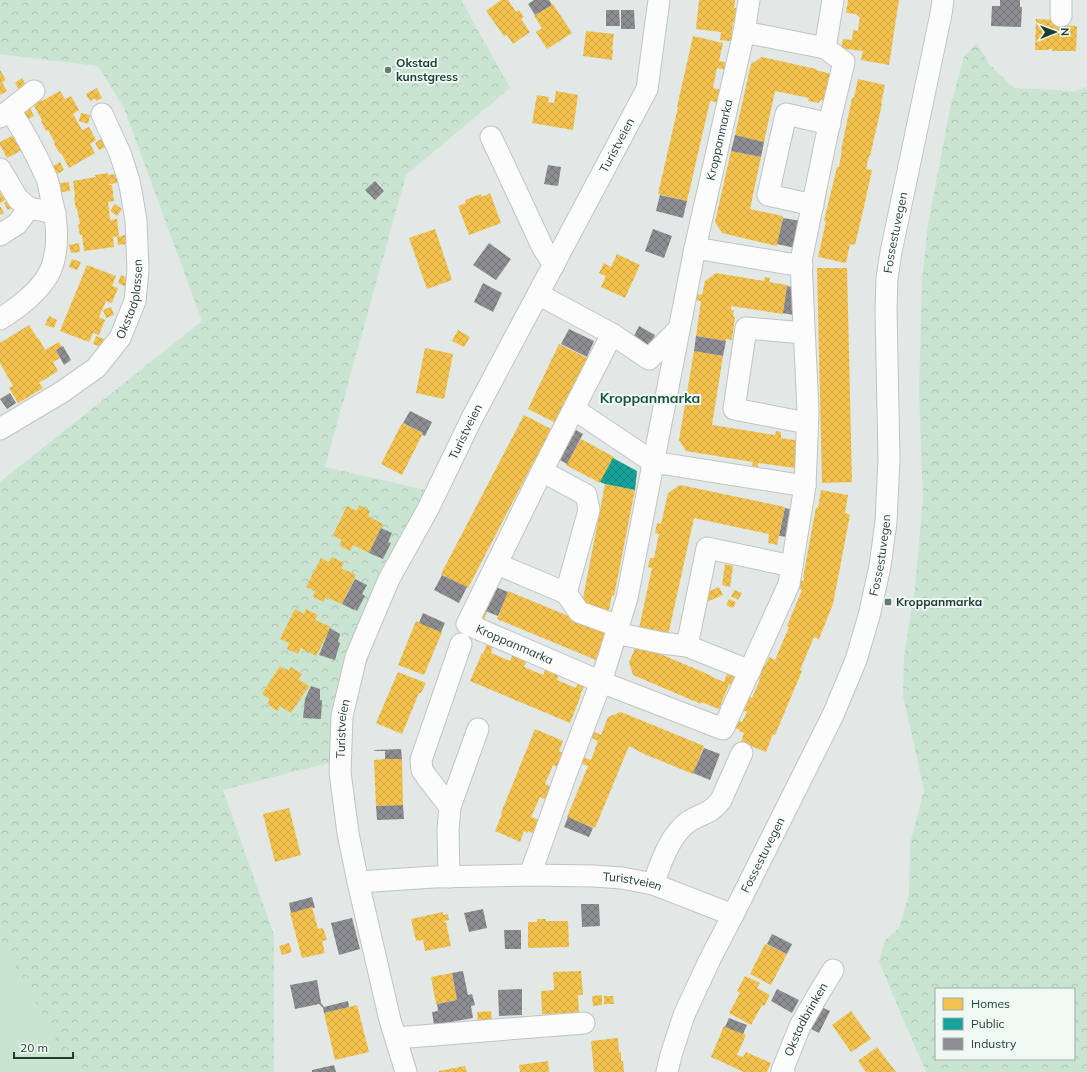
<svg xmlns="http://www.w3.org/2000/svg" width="1087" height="1072" viewBox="0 0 1087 1072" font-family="Mulish,sans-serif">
<defs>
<pattern id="forest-crowns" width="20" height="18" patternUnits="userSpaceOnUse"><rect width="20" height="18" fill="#c9e4d1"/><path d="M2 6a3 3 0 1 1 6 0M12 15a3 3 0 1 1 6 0" fill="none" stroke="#acc4b4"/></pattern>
<pattern id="homes-cross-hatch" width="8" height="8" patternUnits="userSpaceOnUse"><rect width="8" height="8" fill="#f2c14e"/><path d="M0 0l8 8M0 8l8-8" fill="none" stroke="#cfa745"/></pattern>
<pattern id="public-cross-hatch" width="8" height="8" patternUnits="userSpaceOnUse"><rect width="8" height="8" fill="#17a398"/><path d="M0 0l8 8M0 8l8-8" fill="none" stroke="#14867d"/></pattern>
<pattern id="industry-cross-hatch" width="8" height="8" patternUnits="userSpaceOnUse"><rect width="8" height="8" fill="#8d8d92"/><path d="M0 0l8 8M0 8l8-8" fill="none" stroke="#737478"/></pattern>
</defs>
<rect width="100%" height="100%" fill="#e2e8e5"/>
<!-- green -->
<path fill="#c9e4d1" d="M0,938l74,133 2,1h-76z"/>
<!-- forest -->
<path fill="url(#forest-crowns)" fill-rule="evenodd" d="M0,0h461l49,88 -104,87 -81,292 118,27 -59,113 -48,154 -113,29 51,145v137h-200l-74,-134v-456l202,-161 -78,-213 -26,-42 -98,-12z
M977,43l12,21 25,24 61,3 12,-4v985h-161l-47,-110 6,-22 14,-12 10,-34 1,-50 14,-54 -21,-94 1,-39 11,-69 8,-89 -4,-107 3,-111 6,-57 23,-120 13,-47zM936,989h138v70h-138z"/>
<!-- homes -->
<path fill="url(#homes-cross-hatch)" d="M501,0h7l8,12 3,-2 5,7 -3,2 9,13 -17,12 -6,-9 -3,1 -18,-25z
M699,0h36l-1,8h7l-2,14h-6l-1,10 6,1 -1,9 -17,-2 1,-8 -25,-3z
M848,0h51l-10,65 -28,-5 2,-9 -22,-3 2,-9 9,1 1,-10 5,1 1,-8 1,-5 -4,-4 -10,-1z
M553,4l19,29 -25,16 -11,-17 6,-4 -8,-12z
M1036,19l19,1v5l22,1 -1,25h-24v-2h-3v1h-14z
M586,31l28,3 -2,15 1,1 -1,10 -29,-4z
M693,36l30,7 -4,18 10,2 -2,7 -10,-2 -4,20 9,2 -3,13 -9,-2 -23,100 -29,-7 20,-87h-1z
M762,57l54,12v1l18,5 -6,27 -8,-2 -1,3 -11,-2 1,-3 -34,-7 -11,51 -29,-7 16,-71z
M0,70l6,10 -4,2 5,9 -7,4z
M22,78l7,12h-10l-4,-7z
M858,79l27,6 -4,19h1l-12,52h-1l-3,13 6,1 -9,41 -8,34 -5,-1 -4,19 -28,-6 8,-36h-2l13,-54h2l3,-17h-1l11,-52h2z
M97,88l5,10 -6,3 -1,-3 -5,3 -4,-7z
M60,91l5,8 6,-3 8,14 -6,4 9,16 7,-3 7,13 -6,4 5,9 -26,15 -8,-15 -1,1 -6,-10 1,-1 -7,-13 -2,1 -5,-10 1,-1 -8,-14 2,-2 -1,-1 7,-3v1z
M556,91l22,4 -5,35 -41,-7 5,-28 12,2 -1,5 6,1z
M30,108l4,8 -8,4 -4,-7z
M81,113l9,2 -2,9 -9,-3z
M14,135l8,15 -15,8 -7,-13v-3z
M103,138l6,7 -10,5 -4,-7z
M731,151l30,6 -11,52 33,7 -6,30 -55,-13 -7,-11z
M60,162l4,8 -7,4 -4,-8z
M108,173v2l8,-1 2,9 -9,1v1h3l2,16 -6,1 2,18 7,-1 2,17 -6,1 1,10 -30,4 -2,-16h-2l-2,-10 2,-1 -3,-15h-1l-2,-11 1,-1 -2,-16 23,-4 -1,-2z
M69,182l1,9 -9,1 -1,-9z
M0,192l5,8 -5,3z
M490,193l11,30 -32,12 -11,-29 8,-3 -1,-3 16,-6 1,3z
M11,198l2,9 -5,3 -4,-7z
M115,204l7,5 -5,7 -7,-5z
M0,206l4,7 -4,2z
M435,229l17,51 -25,9 -18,-51z
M126,235l1,9 -9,1 -1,-8z
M79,243l1,9 -9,1 -2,-8z
M617,254l23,11 -15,33 -24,-11 5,-11 -7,-3 5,-10 7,4z
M72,259l9,3 -4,8 -8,-3z
M87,265l29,11 -4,10 6,2 -6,15 -6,-2 -7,16 6,3 -6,15 -6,-2 -4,9 -29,-11z
M817,268h30l5,214 -30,1z
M716,273l48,8 1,-4 5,1 -1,4 18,3 -4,29 -52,-8v4h3l-1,6 2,1 -3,23 -6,-1v2l-30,-5 5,-35 -7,-1 1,-6 7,1 3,-14z
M121,275l8,4 -3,8 -8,-4z
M111,307l3,8 -8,3 -3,-8z
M49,316l8,4 -3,8 -9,-3z
M29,325l9,14h1l6,11 14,-8 3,5 -6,3 4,8 -7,4 5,9 -19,12 4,5 -25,15 -9,-15 4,-2 -13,-23v-20z
M458,330l12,7 -6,10 -12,-6z
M96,336l8,3 -3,8 -8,-3z
M559,344l30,15 -21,43 -3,-1 -5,11 2,1 -6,10 -28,-14z
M425,348l28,6 -9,45 -28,-6z
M694,351l29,5 -11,69 63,10 1,-4 5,1v6l19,3 -5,27 -37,-5v4l-6,-1 1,-4 -67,-11 -7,-11z
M524,415l27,14 -8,16 5,3 -12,14 -2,-1 -66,127 -27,-14z
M402,423l21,10 -21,42 -21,-11z
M581,439l33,18 -14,26 -34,-18z
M605,484l30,6 -21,106 -2,-1 -4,19 -27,-5z
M680,485l105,22 -8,38 -9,-2 1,-9 -75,-16 -27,122 -29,-7 14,-65 -4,-1 2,-9h4l5,-24 -4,-1 2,-10 4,1 7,-31z
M821,490l27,5 -3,18 5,2 -17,89 -14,35 -5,-2 -14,33 2,1 -27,64 -2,-1 -7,18 -25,-10 3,-9 -5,-2 1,-1 -7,-3 3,-8 6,3 5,-10 -7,-3 6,-13 6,2 8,-19 -6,-2 5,-14 6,3 4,-9 6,3 14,-33 -2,-1 15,-36 -10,-3 2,-9 10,3v-3h-1l13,-71 2,1z
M359,505l11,6 -2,5 15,8 -14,29 -16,-8 -3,6 -11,-6 3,-5 -9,-5 14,-29 10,5z
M332,557l12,6 -3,5 15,7 -14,29 -16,-7 -2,5 -11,-5 2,-6 -9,-4 15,-29 8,4z
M725,564l8,2 -3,21 -8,-2z
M719,587l4,8 -19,8 -3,-8z
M735,590l7,3 -4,7 -7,-4z
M508,591l99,41 -11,28 -99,-41z
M729,599l7,3 -3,6 -7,-3z
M295,609l9,5 2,-5 12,6 -3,5 16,7 -15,29 -15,-8 -3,6 -11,-5 2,-6 -9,-4z
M483,610l4,2 -3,7 -4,-2z
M416,621l26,11 -18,43 -26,-10z
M487,644l6,2 -2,7 19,8 3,-7 14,6 -3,7 19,8 3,-7 13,6 -2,6 19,8 2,-7 7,3 -5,11h1l-11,28 -100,-42 12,-28 1,1z
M637,644l75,32v1l12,5 3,-9 11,4 -3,9 -6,-2 -10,25 -18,-7v2l-68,-29 -4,-13z
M280,666l8,5 3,-4 11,7 -4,5 11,7 -18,27 -11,-7 -3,5 -10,-7 3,-5 -8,-5z
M398,672l28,11 -5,10h-2l-17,41 -26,-11z
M621,712l83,34 -11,28 -49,-20 -15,-8 -34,82 -28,-11 21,-51 -11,-4 3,-6 11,4 7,-19 -10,-5 2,-6 11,5 7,-18z
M535,729l28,12 -4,10 8,4 -5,14 -9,-4 -8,19 9,4 -5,13 -9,-4 -9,20 9,3 -5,14 -7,-3 -1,2 -3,-2 -4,11 -25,-11 7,-17 -1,-1z
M385,759h17l1,46 -27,1 -2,-46z
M289,808l12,47 -26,7 -12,-48z
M312,907l6,22 5,-1 4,12 -5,1 3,12 -23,5 -12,-45z
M443,912v3l5,-1 1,6 -5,1 1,2 1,-1 5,24 -26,5 -2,-11 -7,1 -5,-22z
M537,919h9v2h22l1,26 -41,1v-26h9z
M289,943l3,9 -10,3 -3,-9z
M765,944l22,10 -16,31 -21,-11z
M581,971l2,24h-5l1,18 -37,1 -1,-23 13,-1 -1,-18z
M452,973l5,27 -21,4 -5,-27z
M745,976l15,7 -3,5 13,7 -6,11 -2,-1 -11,20 -22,-12 11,-20 -3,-2z
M602,995v10l-9,1 -1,-10z
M604,996h9l1,8h-10z
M357,1005l12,47 -34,8 -11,-47z
M491,1011l1,9 -14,2 -1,-10z
M851,1011l20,28 -20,13 -19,-27z
M724,1026l22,9 -9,20 6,2 3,-5 25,11 -4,9h-23l-33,-15z
M618,1038l1,15 2,-1v9h2l1,11h-30l-3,-31z
M877,1047l19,25h-30l-8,-11z
M548,1061l1,11h-29l-1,-7z
M465,1066l2,6h-28v-1z"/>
<!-- public -->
<path fill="url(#public-cross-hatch)" d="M613,458l24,13 -2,19 -30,-6 -5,-2z"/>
<!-- industry -->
<path fill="url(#industry-cross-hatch)" d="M534,0h15l3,5 -17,10 -7,-11z
M1000,0h20v7h2l-1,20 -30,-1 1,-20h8z
M606,10h13l1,16h-14z
M621,10h13l1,19h-14z
M735,135l29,7 -3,15 -30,-6z
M548,165l13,2 -3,19 -14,-2z
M375,181l9,10 -9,9 -10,-10z
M660,195l27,6 -4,17 -27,-7z
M783,218l18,3 -6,27 -18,-4z
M653,229l19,7 -8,22 -19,-7z
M489,243l22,16 -15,21 -23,-15z
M483,283l19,10 -9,19 -19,-10z
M787,286l10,2 -4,27 -10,-2z
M639,326l16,9 -8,17 -17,-8z
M569,329l25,12 -7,16 -26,-13z
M696,336l30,5 -3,15 -29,-5z
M63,346l8,14 -7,5 -8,-15z
M10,393l6,10 -9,6 -7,-10z
M410,411l22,11 -7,14 -3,-1 1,-2 -20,-10z
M576,430l7,4 -16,30 -9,-5 13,-24 2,1z
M785,508l9,2 -5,27 -10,-1z
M381,528l11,5 -4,9 3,1 -8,16 -14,-6z
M442,575l25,12 -8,16 -25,-13z
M355,579l12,6 -5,9 3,2 -8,15 -3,-2v1l-12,-6z
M491,585l17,7 -10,24 -18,-7z
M423,613l22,10 -4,9 -22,-9z
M330,628l10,6 -2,8 2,1 -5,17 -16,-5z
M311,686l9,3v11h2l-1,19 -18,-1 2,-19z
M704,748l16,6 -10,26 -17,-7z
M401,749l1,10h-17v-8h-10l-1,-1z
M403,805l1,14 -27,1 -1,-14z
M568,817l25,11 -4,9 -25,-10z
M312,897l3,11h-2l-1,-1 -21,6 -2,-10z
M581,904h18l1,22 -18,1z
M483,909l4,19 -18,4 -5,-19z
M352,918l8,31 -21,6 -8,-32z
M504,930h17v19h-16z
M772,934l20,10 -5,10 -20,-10z
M463,971l5,24 4,-1 3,11 -4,1 2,12 -39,7 -2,-13 6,-1 -1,-7 20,-4 -5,-27z
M317,980l4,23 3,4 24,-6 1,6 -25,6 -1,-5 -4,-4 -24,5 -5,-24z
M522,989v26l-23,1 -1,-26z
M777,989l22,11 -7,13 -21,-12z
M817,1005l13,6 -11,22 -12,-6z
M729,1018l18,7 -4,9 -18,-7z
M334,1065l2,7h-24v-2z"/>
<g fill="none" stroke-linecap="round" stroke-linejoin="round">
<!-- minor casing -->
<g stroke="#bfc5c2" stroke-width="23">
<g id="minor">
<path d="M1061,16v-16"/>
<path d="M825,48l8,-48"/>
<path d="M10,110l24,-19"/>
<path d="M0,117l10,-7c14,22 27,45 37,69 2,6 3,12 4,18 6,23 9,49 0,72 -8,20 -33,39 -51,50"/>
<path d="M491,137l52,111 11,17"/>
<path d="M0,169l18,30 11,9 26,5"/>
<path d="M813,205l-45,-10 18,-81 44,10"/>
<path d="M0,235l17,-11 12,-16"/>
<path d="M695,248l107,18"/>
<path d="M538,294l74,40 37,25 29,-29"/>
<path d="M804,333l-58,-5 -12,81 73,14"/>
<path id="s1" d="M612,334l-70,137 -75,153 134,58 122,47 66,-145 16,-98 3,-74 -7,-151 29,-141 14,-58 -19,-14 -81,-16"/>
<path d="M574,409l79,53 152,24"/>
<path id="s2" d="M0,429l62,-37 34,-24 24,-30 15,-37 3,-31 -2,-49 -5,-30 -2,-10 -9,-28 -18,-39"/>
<path d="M497,564l69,29 23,-83 -3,-15 -44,-24"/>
<path d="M566,593l13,19 39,14"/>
<path d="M616,633l46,10 25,3"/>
<path d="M750,671l-63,-25 20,-98 85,18"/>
<path d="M450,807l-24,-31 -4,-6 -1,-10 40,-116"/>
<path id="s3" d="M530,875l36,-101 35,-92 26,-84 68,-350 49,-216 5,-32"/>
<path d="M449,877l-1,-48 2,-22 28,-78"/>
<path id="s4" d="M358,882l76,-5 96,-2 63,1 29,2 31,6 80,31"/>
<path d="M653,884c8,-21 16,-48 35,-62 13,-9 22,-7 33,-22l21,-47"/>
<path d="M396,1038l188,-15"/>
<path id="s5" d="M406,1072l-16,-52 -32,-138 -10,-49 -8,-61 2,-56 14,-59 33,-78 39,-70 44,-91 175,-329 12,-89"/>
<path id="s6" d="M667,1072l4,-17 13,-40 27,-58 22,-42 100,-200 23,-55 13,-44 11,-50 6,-44 3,-63 -3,-149 1,-32 4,-26 50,-238 2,-14"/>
<path id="s7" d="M784,1072l-2,-1 18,-45 19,-33 14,-23"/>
</g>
</g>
<!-- minor -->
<use href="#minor" stroke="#fbfcfb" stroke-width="21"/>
</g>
<!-- markers -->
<g fill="#637973" stroke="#eff8f3" stroke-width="1.5">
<circle cx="388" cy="70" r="4"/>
<rect x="884" y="598" width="8" height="8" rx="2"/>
</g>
<g text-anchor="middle" stroke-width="4" stroke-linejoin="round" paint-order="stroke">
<!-- poi labels -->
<g font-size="12" font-weight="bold" fill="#1e3d35" stroke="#eff8f3" text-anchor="start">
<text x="396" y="67">Okstad<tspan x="396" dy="14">kunstgress</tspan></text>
<text x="896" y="606">Kroppanmarka</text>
</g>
<!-- street labels -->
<g font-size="12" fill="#1e3d35" stroke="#eff8f3">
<text dy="4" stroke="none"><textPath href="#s3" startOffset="761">Kroppanmarka</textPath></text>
<text dy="4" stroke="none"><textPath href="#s5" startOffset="999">Turistveien</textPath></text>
<text dy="4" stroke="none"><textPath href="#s6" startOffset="886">Fossestuvegen</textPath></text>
<text dy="4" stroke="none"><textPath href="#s2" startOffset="193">Okstadplassen</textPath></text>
<text dy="4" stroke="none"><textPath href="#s5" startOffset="675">Turistveien</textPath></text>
<text dy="4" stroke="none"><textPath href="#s6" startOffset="562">Fossestuvegen</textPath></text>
<text dy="4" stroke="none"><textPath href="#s1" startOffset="376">Kroppanmarka</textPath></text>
<text dy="4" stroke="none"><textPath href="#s5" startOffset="351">Turistveien</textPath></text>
<text dy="4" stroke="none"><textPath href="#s6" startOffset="238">Fossestuvegen</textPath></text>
<text dy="4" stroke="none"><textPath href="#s4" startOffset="275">Turistveien</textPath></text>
<text dy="4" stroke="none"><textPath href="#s7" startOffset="59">Okstadbrinken</textPath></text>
</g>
<!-- quarter labels -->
<g font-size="14" font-weight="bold" fill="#185243" stroke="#eff8f3">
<text x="650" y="403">Kroppanmarka</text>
</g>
</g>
<!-- legend -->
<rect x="935" y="988" width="140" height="72" fill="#eff8f3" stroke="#9bada7"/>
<rect x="943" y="998" width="20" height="12" fill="#f2c14e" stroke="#9bada7"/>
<text x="971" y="1008" font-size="12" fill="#1e3d35">Homes</text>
<rect x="943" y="1018" width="20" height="12" fill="#17a398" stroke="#9bada7"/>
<text x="971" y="1028" font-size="12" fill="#1e3d35">Public</text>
<rect x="943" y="1038" width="20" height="12" fill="#8d8d92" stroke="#9bada7"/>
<text x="971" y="1048" font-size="12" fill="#1e3d35">Industry</text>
<!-- north arrow -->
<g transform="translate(1055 32) rotate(89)" stroke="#eff8f3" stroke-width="3" paint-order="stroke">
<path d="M0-3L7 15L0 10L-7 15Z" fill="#1e3d35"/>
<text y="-6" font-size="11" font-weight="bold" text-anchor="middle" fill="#1e3d35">N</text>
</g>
<!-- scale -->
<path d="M14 1052v6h59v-6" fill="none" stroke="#1e3d35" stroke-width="2"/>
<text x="20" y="1052" font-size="12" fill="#1e3d35" stroke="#eff8f3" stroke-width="3" paint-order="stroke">20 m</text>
</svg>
